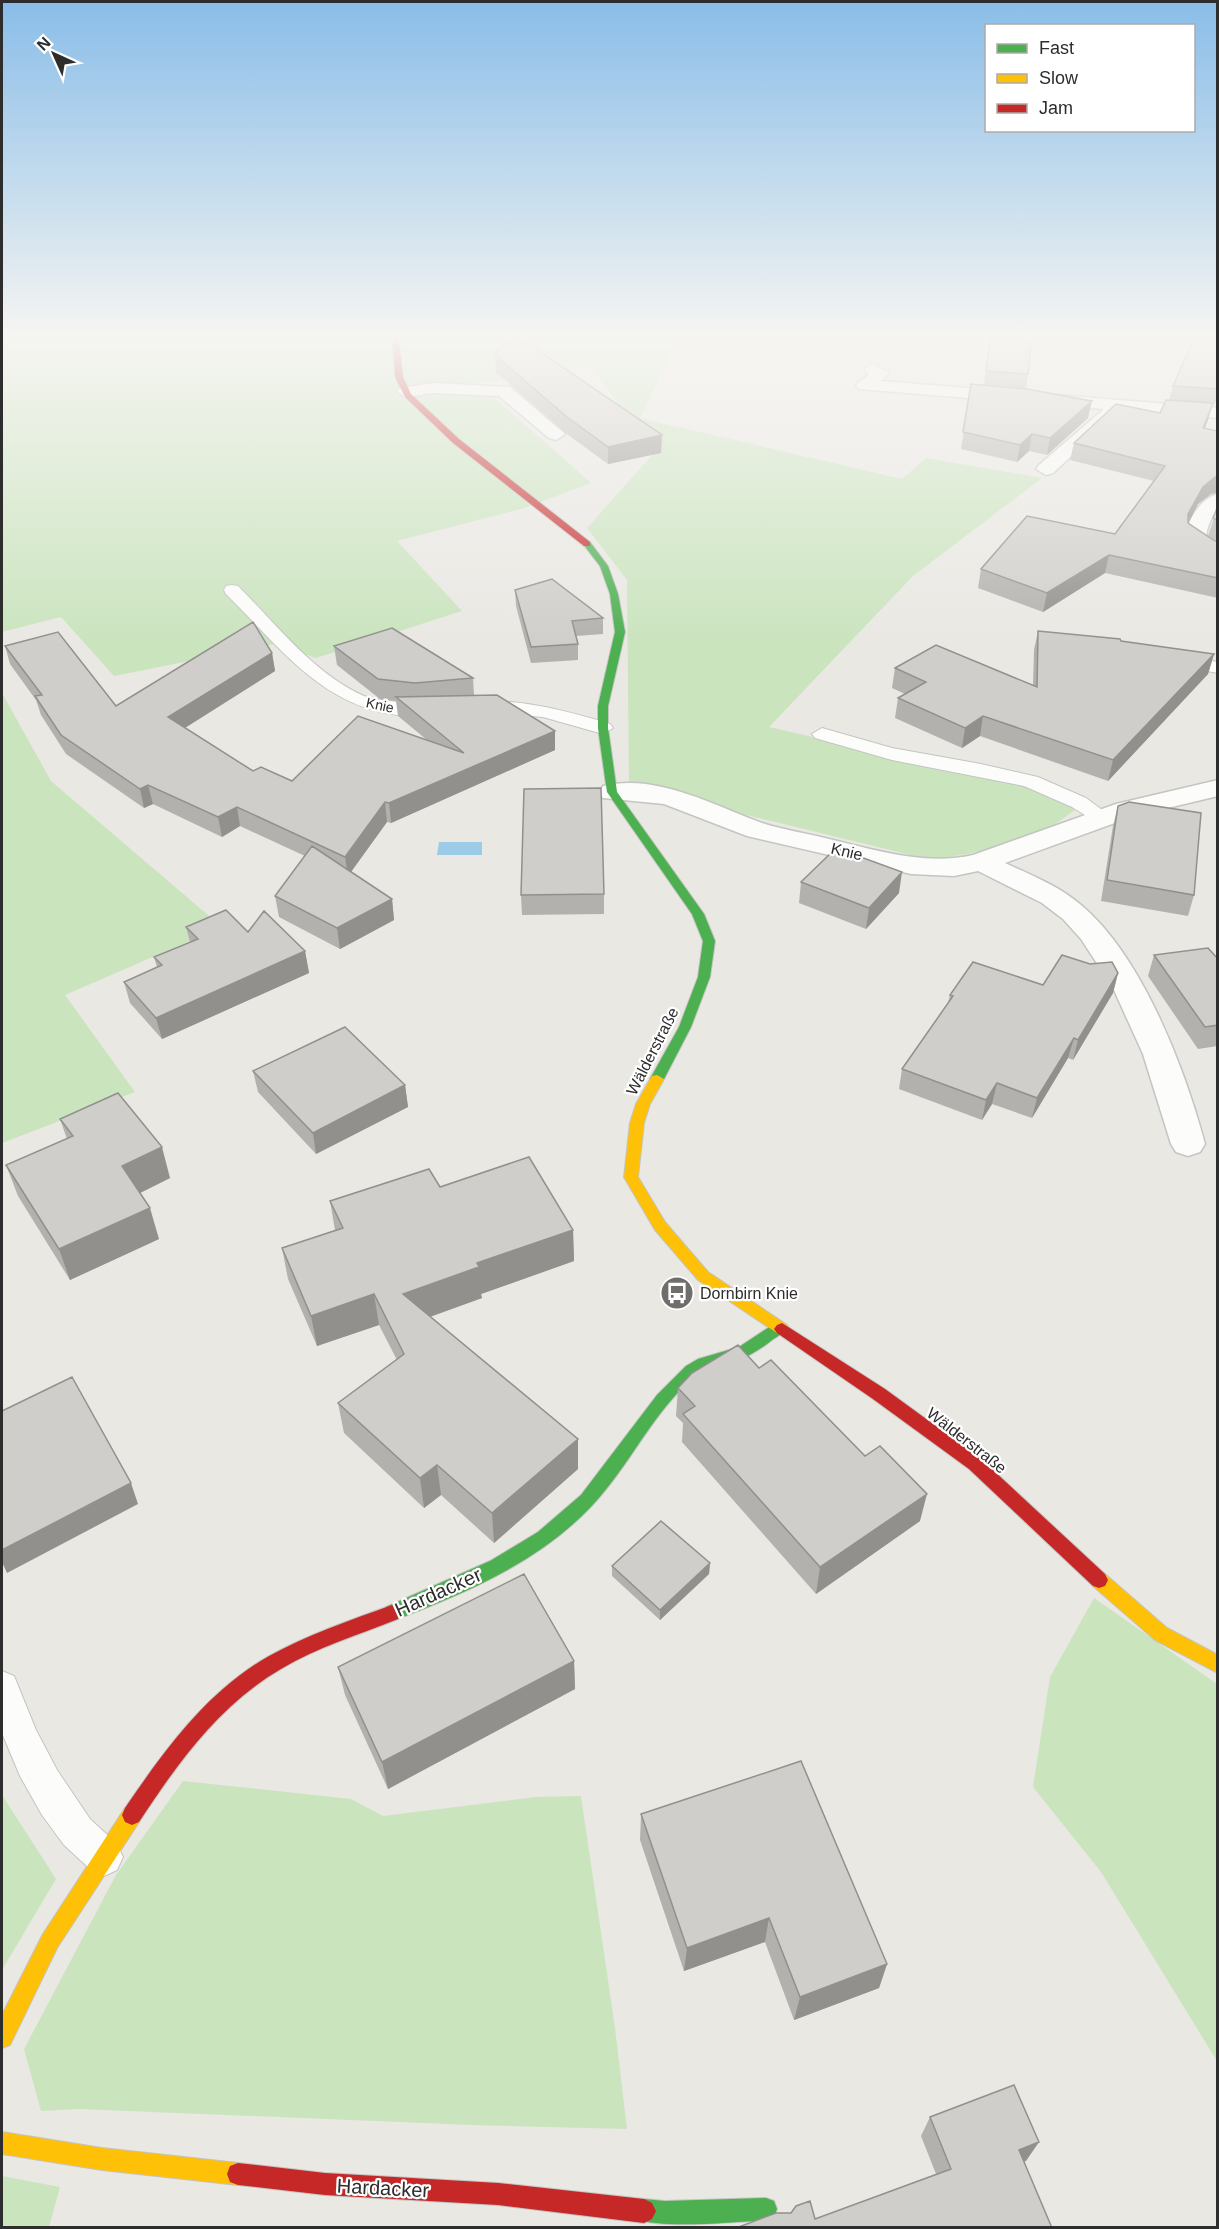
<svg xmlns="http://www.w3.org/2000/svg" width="1219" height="2229" viewBox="0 0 1219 2229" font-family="Helvetica,sans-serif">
<rect width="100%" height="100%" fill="#eae8e3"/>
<!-- green -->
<path fill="#cae4be" d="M2,334h679l-41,84 262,61 24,-21 116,20 -129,98 -144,151 280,64 26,19 -21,15 -59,24 -64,11 -217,-53 -85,-24 -2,-203 -40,-52 65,-73 -60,-89 -114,17 113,100 -70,26 -124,32 65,70 -146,47 -41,-14 -161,32 -53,-59 -59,15z
M2,693l49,88 171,146 -157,68 70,97 -133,51z
M1094,1598l123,86v377l-116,-189 -68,-85 17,-110z
M183,1781l168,18 32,17 152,-19 46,-1 34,232 12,101 -155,-4 -393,-16 -38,2 -17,-62 92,-174z
M2,1795l54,84 -54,91z
M2,2176l58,11 -11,40h-47z"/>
<!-- water -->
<path fill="#9ccbe7" d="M439,842h43v13h-45z"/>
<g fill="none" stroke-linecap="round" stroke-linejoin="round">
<!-- lane casing -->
<g stroke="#c4c4c3" stroke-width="2">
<path id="lane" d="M232,585l6,1c38,38 76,88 126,110 16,7 71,6 76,14 -6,9 -20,6 -30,6 -85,-4 -129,-68 -184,-122l-2,-4 2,-4z
M1176,655l42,7v11l-48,-9 -3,-4z
M480,701c46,-1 87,10 130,23l3,4 -10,6 -60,-17 -70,-6 -2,-4 2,-4z
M822,728l70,20 89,16 57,13 48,21 27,20 -3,4h-14l-24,-15 -48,-21 -132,-26 -77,-22 -3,-4z
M2,1671l12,5 22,54 21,40 33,49 27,25 6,13 -6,13 -13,6 -13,-6 -27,-25 -22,-30 -22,-39 -18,-43z"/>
</g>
<!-- street casing -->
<g stroke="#c4c4c3" stroke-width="3">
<path id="street" d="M873,364l16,9 -8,8 337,27v10l-105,-8 3,4 -3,4 -60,55 -7,2 -10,-6 3,-4 65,-56 -245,-20 -3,-4 13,-11 -5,-5z
M434,383l76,4 55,47 -9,6 -7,-2 -50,-42 -65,-3 -28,4 -9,-5 3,-4z
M1218,494c0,23 -10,23 -12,43l12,7v15l-7,-2 -26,-18c1,-17 15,-41 33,-45z
M1218,780v16l-84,20 -129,47c26,12 54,23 76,42 61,51 104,164 124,239l-5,8 -12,4 -12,-4 -5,-8 -28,-90 -30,-66 -32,-49 -18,-20 -21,-16 -64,-32 -24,5 -43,-2 -164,-38 -83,-32 -61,-6 -4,-6 4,-6c53,-13 110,19 159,37 21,7 45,10 67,16 47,11 96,27 144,16l143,-51z"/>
</g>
<!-- fast casing -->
<g stroke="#c4c4c3" stroke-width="2">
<path id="fast" d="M584,542h6l18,24 10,28 7,38 -17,74v22l9,64 87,122 11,27 -5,36 -19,50 -27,52 -7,4 -7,-4 29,-52 19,-50 5,-36 -11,-27 -85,-122 -9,-64v-22l17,-74 -5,-38 -10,-28 -17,-22z
M777,1322l5,2 3,4c-3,6 -8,9 -13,12 -10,8 -20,15 -32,19 -14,4 -30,6 -42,15 -39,31 -61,77 -91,114 -53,68 -137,104 -215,133l-6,-2 -3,-6 3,-6 104,-46 48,-29 43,-37 76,-100 29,-29 12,-7 41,-12z
M766,2198l8,3 3,8 -3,8 -8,3c-32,2 -103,9 -130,-1l-4,-8 4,-8 8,-4 21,2z"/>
</g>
<!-- slow casing -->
<g stroke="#c4c4c3" stroke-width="2">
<path id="slow" d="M657,1075l7,4 -14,25 -6,19 -6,54 27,45 43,50 79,53 3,4 -3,4 -5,2 -5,-2 -79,-53 -43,-50 -31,-53 6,-54 6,-19 16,-28z
M1099,1572l6,2 62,54 51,27v18l-63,-33 -62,-54 -3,-6 3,-6z
M132,1805l7,3 3,7 -3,7 -82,126 -47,97 -8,3v-33l41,-81 82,-126z
M2,2132l100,16 136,15 8,3 3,8 -3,8 -8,3 -136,-15 -100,-16z"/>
</g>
<!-- jam casing -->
<g stroke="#c4c4c3" stroke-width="2">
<path id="jam" d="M392,334h6l5,43 8,17 48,45 131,103v4h-6l-131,-103 -48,-46 -10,-20z
M782,1323l103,66 96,70 124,115 3,6 -3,6 -6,2 -6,-2 -124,-117 -96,-70 -96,-66 -3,-4 3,-4z
M392,1605l6,2 3,6 -3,6c-39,16 -81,28 -117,50 -62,36 -104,95 -142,153l-7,3 -7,-3 -3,-7 3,-7c39,-57 82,-117 144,-152 38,-21 82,-36 123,-51z
M238,2163l87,10 173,10 146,16 8,4 4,8 -4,8 -8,4 -146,-18 -173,-10 -87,-10 -8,-3 -3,-8 3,-8z"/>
</g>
<!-- lane -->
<use href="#lane" fill="#fcfcfb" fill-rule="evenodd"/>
<!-- street -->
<use href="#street" fill="#fcfcfb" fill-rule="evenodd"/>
<!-- fast -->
<use href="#fast" fill="#4caf50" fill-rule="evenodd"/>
<!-- slow -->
<use href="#slow" fill="#ffc107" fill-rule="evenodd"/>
<!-- jam -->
<use href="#jam" fill="#c62828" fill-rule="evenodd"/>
</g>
<!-- wall -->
<path fill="#b2b1ae" d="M991,334l37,40 -2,14 62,30 -41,37 -18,-4 -12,11 -56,-13 10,-65 13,1z
M1115,334h103v63l-4,8h-2l-4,15 -3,9 6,65 -13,10 -10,19 28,18 -8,-5 10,-30v92l-113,-25 -62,39 -65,-24 3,-19 134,-35 39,-53 -84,-21 4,-17 86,-30 9,-13 4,-14 20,-45z
M495,355l167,80 -1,18 -53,11 -41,-30 -71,-62z
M515,590l88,28v16l-27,2 2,8v16l-47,3 -15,-57z
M1038,631l83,10 93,13 -6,20 -100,107 -128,-45 -18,12 -67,-30 3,-20 7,-4 -13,-6 3,-20 138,17 1,-35z
M5,646l111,60 156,-53 3,18 -90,57 68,43 39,10 135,-41 -29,-24 -2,-15 -16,-2 -43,-34 -3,-19 139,32 1,17 81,55 -164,73 -4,-1 -36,50 41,27 2,21 -54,29 -61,-32 -4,-21 30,-40 -65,-30 -18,11 -69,-33 -9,4 -78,-54 -25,-39 -5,-15 -26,-36z
M1118,806l76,89 -6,21 -87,-15 12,-75z
M801,882l98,11 -33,36 -67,-26z
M604,894v20l-82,1 -1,-20z
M186,927l62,5 57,19 4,22 -147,66 -32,-36 -6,-21 33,-15 -3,-10 36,-15z
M1154,955l64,4v87l-20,3 -50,-73z
M1118,973l-5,20 -40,67 -5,-2 -36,60 -40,-14 -10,16 -83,-31 3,-20 46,-66 2,-8 93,-10z
M253,1071l152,14 3,22 -92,47 -58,-62z
M60,1119l110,59 -30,15 19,46 -89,41 -52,-84 -12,-31 61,-26z
M440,1187l133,43 1,31 -93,33 1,4 -52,19 148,122v30l-84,74 -53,-48 -17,13 -80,-75 -6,-30 59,-43 -18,-35 -62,21 -29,-67 -6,-31 53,-18 -5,-29z
M759,1368l161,153 -104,73 -134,-152 1,-19 -7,-7 2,-28z
M710,1563l-1,11 -49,46 -48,-44v-10z
M574,1661l1,28 -187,100 -43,-94 -7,-28z
M641,1814l246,150 -8,24 -85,32 -29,-78 -81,29 -44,-131z
M930,2117l96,44 -211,58 121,-45 -15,-38z"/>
<!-- shaded-wall -->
<path fill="#91908d" d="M1092,401l-4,17 -41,37 3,-17z
M1213,403l-5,17 -10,25 5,-17z
M1032,434l-3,17 -12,11 3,-17z
M662,435l-1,18 -53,11v-17z
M1215,477h3v16l-7,1 -13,10 -14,28 4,-18 15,-27z
M1109,555l-4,18 -62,39 4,-19z
M272,653l3,18 -103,65 -4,-19z
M1214,654l-6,20 -100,107 5,-21z
M983,716l-3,20 -18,12 3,-20z
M555,731v19l-164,73 -2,-20z
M148,785l5,19 -9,4 -4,-19z
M385,802l2,20 -39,54 -3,-19z
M237,807l3,19 -18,11 -4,-20z
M902,872l-3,21 -33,36 3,-21z
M392,899l2,21 -54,29 -3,-21z
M305,951l4,22 -147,66 -6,-21z
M1118,973l-5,20 -40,67 5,-20z
M1074,1038l-6,20 -36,60 5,-20z
M997,1083l-5,21 -10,16 4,-20z
M405,1085l3,22 -92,47 -3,-21z
M162,1147l8,31 -38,19 -10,-31z
M150,1208l9,31 -89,41 -11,-31z
M573,1230l1,31 -93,33 1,4 -75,27 -4,-31 74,-31z
M374,1294l5,31 -62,21 -6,-30z
M578,1439v30l-84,74 -2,-30z
M437,1465l4,30 -17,13 -4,-30z
M131,1483l7,21 -131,69 -5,-11v-12z
M927,1494l-7,27 -104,73 4,-27z
M710,1563l-1,11 -49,46v-10z
M574,1661l1,28 -187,100 -6,-27z
M769,1918l-4,24 -81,29 3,-23z
M887,1964l-8,24 -85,32 6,-23z
M1039,2142l-13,19 -19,7 12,-18z"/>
<!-- building -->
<path fill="#cfceca" stroke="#91908d" stroke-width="1.5" d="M511,334h3l148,101 -54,12 -41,-30 -72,-62z
M991,334h41l-4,40 -42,-3z
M1196,334h22v55l-45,-3z
M971,384l56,5 65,12 -42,37 -18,-4 -12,11 -57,-13z
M1166,400l47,3 -10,25 15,3v46h-3l-12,10 -15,27v9l27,18h3v37l-109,-23 -62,38 -66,-24 46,-53 88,18 50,-68 -91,-23 42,-39 44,9z
M1218,506v15l-5,-3z
M552,579l51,39 -31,3 6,23 -47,3 -16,-57z
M253,622l19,31 -104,64 85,54 8,-4 31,14 66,-65 106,37 -68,-56 101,-2 58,36 -166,72 -4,-1 -40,55 -108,-50 -19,10 -70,-32 -8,4 -79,-54 -26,-39 7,-1 -37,-49 53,-14 58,74z
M392,628l81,50 -58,5 -37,-4 -44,-33z
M1038,631l82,8 1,2 93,13 -101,106 -130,-44 -18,12 -67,-30 28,-16 -31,-14 41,-23 101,42z
M601,788l3,106 -83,1 3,-106z
M1129,802l72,11 -7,82 -87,-15 11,-74z
M312,846l80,53 -55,29 -62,-32z
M836,848l66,24 -33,36 -68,-26z
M226,910l22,22 16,-21 41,40 -149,67 -32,-36 38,-17 -8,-8 44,-18 -12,-12z
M1208,948l10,11v66l-13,2 -51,-72z
M1062,955l28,9 22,-2 6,11 -40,67 -4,-2 -37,60 -40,-15 -11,17 -84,-31 51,-73 -3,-1 23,-33 70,23z
M345,1027l60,58 -92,48 -60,-62z
M118,1093l44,54 -40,19 28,42 -91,41 -53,-84 67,-29 -13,-17z
M529,1157l44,73 -96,33 2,4 -76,27 175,145 -86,74 -55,-48 -17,13 -82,-75 66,-49 -30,-60 -63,22 -29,-68 61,-20 -13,-27 99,-32 11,18z
M738,1345l21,23 12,-8 94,96 15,-10 47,48 -107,73 -137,-153 12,-8 -17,-18 14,-15z
M72,1377l59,106 -129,67v-139z
M661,1521l49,42 -50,47 -48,-44z
M524,1574l50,87 -192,101 -44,-95z
M801,1761l86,203 -87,33 -31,-79 -82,30 -46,-134z
M1014,2085l25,57 -20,8 33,78h-316l40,-15h15l5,-7 14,-5 5,18 136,-50 -21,-52z"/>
<!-- sky -->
<linearGradient id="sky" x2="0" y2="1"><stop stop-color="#89bde8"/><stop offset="0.52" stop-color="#f6f5f2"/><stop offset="1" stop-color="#f6f5f2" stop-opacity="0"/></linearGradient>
<rect width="1219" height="646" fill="url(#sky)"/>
<!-- icons -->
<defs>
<g id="bus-disc" transform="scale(1.725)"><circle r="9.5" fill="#6f6e6d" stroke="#fff"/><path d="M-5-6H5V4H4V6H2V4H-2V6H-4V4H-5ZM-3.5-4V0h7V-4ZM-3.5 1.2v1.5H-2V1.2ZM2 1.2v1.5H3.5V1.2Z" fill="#fff"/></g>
</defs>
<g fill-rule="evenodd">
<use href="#bus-disc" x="677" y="1293"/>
</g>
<g text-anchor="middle" stroke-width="4.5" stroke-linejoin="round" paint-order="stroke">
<!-- far-street labels -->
<g font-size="14" fill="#2d2d2d" stroke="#fff">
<text transform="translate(380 705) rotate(12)" y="5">Knie</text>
</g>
<!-- street labels -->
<g font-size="16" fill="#2d2d2d" stroke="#fff">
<text transform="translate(847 851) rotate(13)" y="6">Knie</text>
<text transform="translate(652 1051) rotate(-63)" y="6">Wälderstraße</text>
<text transform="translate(967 1440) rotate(38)" y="6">Wälderstraße</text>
</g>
<!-- poi labels -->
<g font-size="16" fill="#2d2d2d" stroke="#fff" text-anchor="start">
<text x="700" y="1299">Dornbirn Knie</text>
</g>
<!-- near-street labels -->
<g font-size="20" fill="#2d2d2d" stroke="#fff">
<text transform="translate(438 1592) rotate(-24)" y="7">Hardacker</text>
<text transform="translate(383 2188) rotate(3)" y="7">Hardacker</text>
</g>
</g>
<!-- border -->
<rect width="1219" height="2229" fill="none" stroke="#2d2d2d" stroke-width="6"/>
<!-- legend -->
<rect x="985" y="24" width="210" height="108" fill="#ffffff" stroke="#ababab" stroke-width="1.5"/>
<rect x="997" y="44" width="30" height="9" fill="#4caf50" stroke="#ababab" stroke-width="1.5"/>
<text x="1039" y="54" font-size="18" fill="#2d2d2d">Fast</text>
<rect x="997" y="74" width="30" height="9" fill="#ffc107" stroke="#ababab" stroke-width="1.5"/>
<text x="1039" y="84" font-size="18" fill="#2d2d2d">Slow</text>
<rect x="997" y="104" width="30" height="9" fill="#c62828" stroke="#ababab" stroke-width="1.5"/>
<text x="1039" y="114" font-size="18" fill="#2d2d2d">Jam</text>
<!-- north arrow -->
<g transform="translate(54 54) rotate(315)" stroke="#ffffff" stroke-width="4.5" paint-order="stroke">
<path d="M0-4.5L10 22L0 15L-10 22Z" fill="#2d2d2d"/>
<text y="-9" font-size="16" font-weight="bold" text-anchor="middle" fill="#2d2d2d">N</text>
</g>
</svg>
